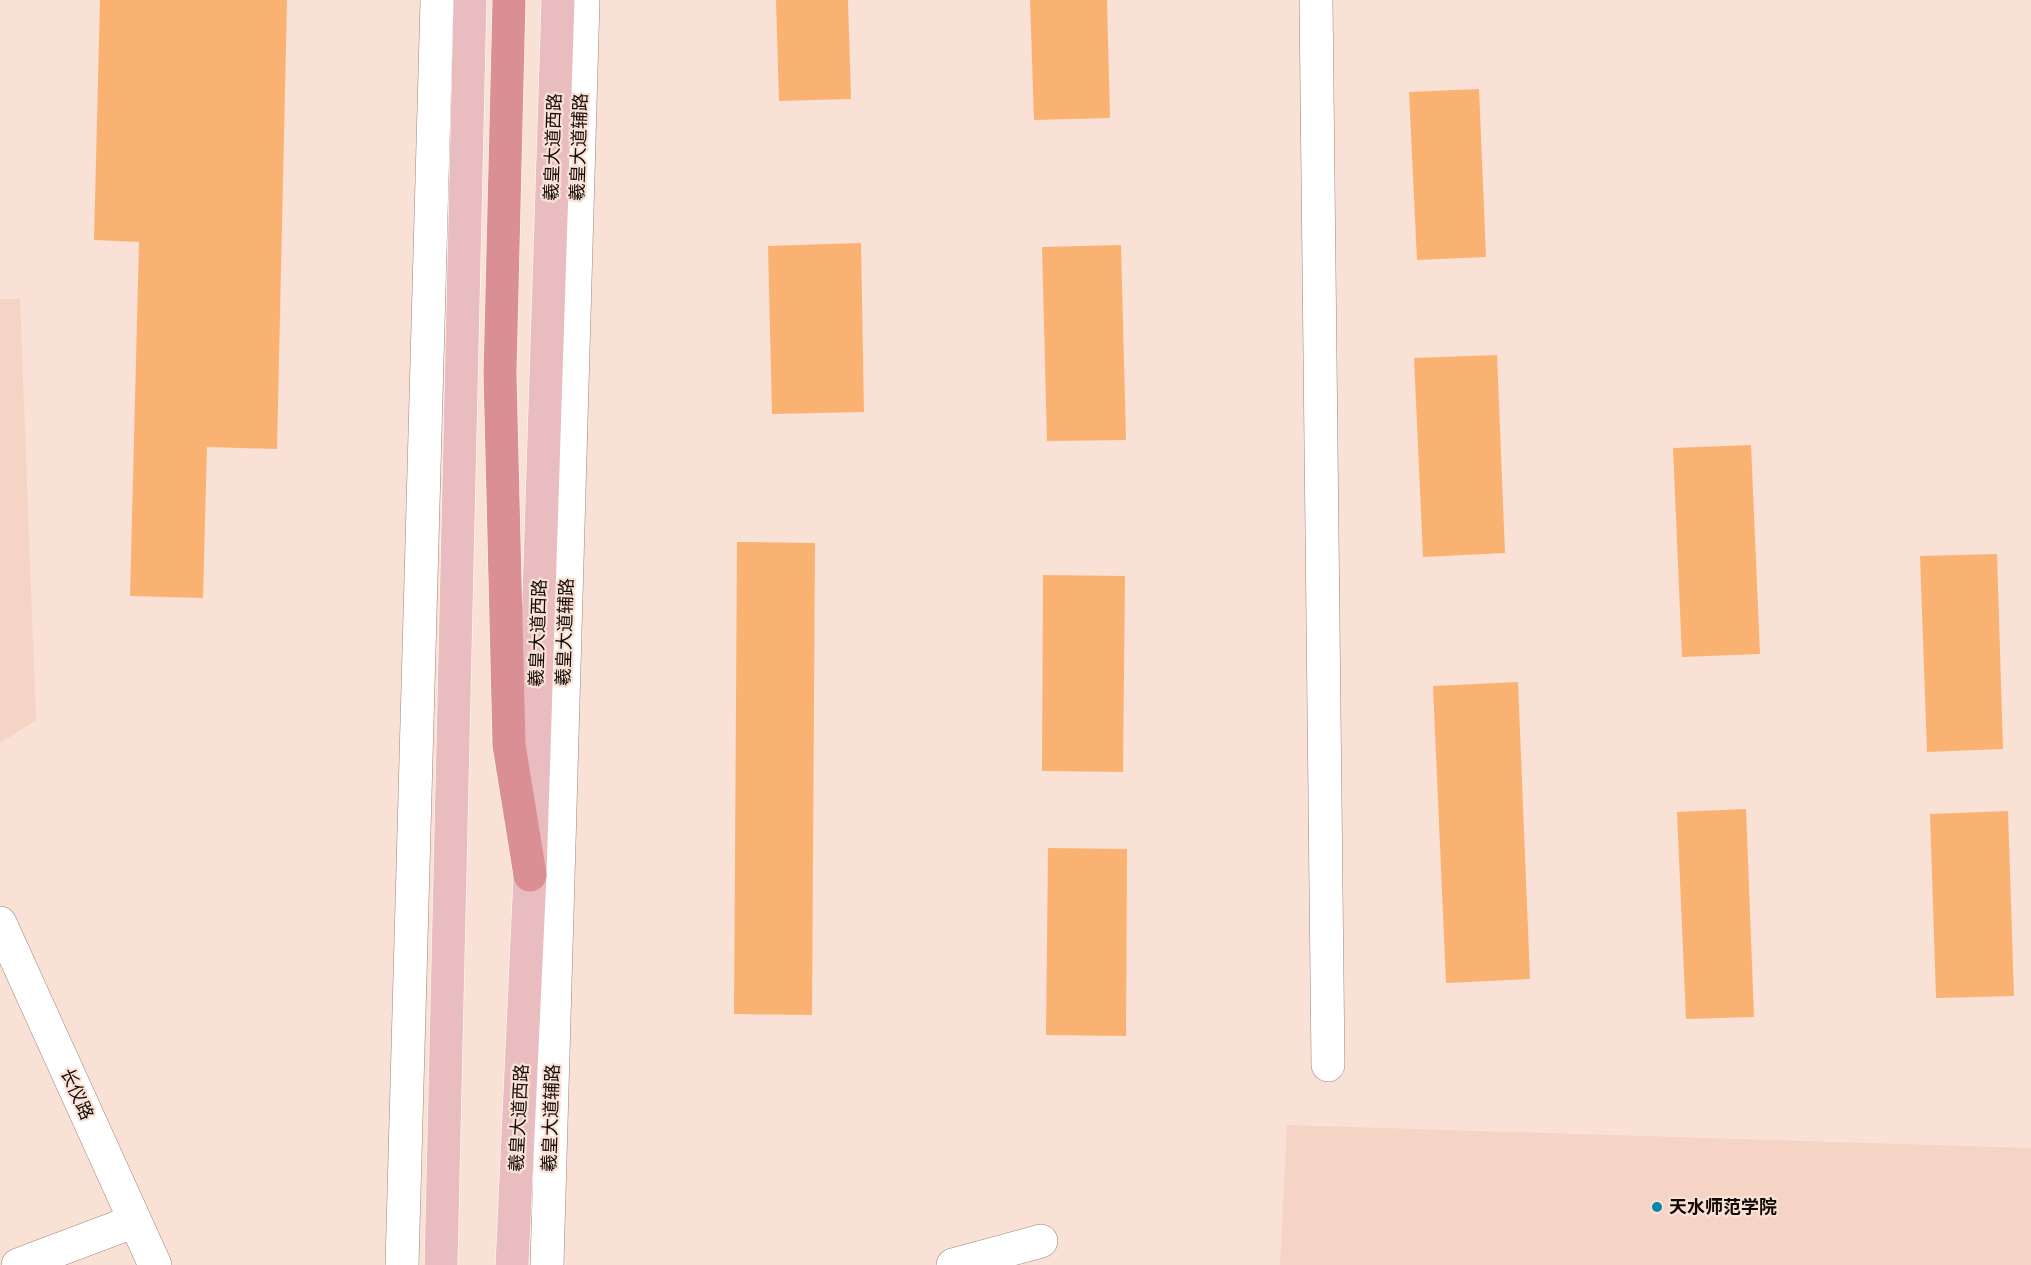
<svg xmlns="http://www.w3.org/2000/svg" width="2031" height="1265" viewBox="0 0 2031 1265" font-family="'DM Sans','Noto Sans SC',sans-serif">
<rect width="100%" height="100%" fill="#fae1d5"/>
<!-- built -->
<path fill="#f5d4c5" d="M0,299h20l16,421 -36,23z
M1287,1125l744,23v117h-751z"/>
<!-- building -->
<path fill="#fab272" d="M100,0h187l-10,449 -70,-2 -4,151 -73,-2 9,-354 -45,-2z
M776,0h72l3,99 -72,2z
M1030,0h77l3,118 -76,2z
M1479,89l7,168 -69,3 -8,-168z
M861,243l3,169 -92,2 -4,-168z
M1121,245l5,195 -79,1 -5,-194z
M1497,355l8,198 -82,4 -9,-199z
M1751,445l9,209 -78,3 -9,-209z
M737,542l78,1 -3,472 -78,-1z
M1997,554l6,195 -76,3 -7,-196z
M1043,575l82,1 -2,196 -81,-1z
M1518,682l12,297 -84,4 -13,-297z
M1746,809l8,208 -68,2 -9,-207z
M2008,811l6,185 -78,2 -6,-184z
M1048,848l79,1 -1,187 -80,-1z"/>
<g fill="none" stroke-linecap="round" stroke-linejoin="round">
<!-- minor casing -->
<g stroke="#9c857a" stroke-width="34">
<path id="minor" d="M1316,0l12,1065
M0,923l155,342
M18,1265l117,-44
M402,1265l35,-1265
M547,1265l36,-1265
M953,1265l88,-24"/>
</g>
<!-- major casing -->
<g stroke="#fff" stroke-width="34">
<path id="major" d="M441,1265l29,-1265
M512,1265l18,-390 28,-875"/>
</g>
<!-- highway casing -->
<g stroke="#fff" stroke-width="34">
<path id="highway" d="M509,0l-9,374 9,371 21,130"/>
</g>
<!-- minor -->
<use href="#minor" stroke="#fff" stroke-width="33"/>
<!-- major -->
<use href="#major" stroke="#e9bcbf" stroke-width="33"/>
<!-- highway -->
<use href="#highway" stroke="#da8f95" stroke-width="33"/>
</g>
<!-- markers -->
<circle fill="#0788aa" stroke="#fae1d5" stroke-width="2" cx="1657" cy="1207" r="6"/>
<g text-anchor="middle" stroke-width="4.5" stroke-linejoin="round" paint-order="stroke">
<!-- street labels -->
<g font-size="18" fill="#120a07" stroke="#fae1d5">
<text transform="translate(553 147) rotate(-88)" y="6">羲皇大道西路</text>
<text transform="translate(579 147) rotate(-88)" y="6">羲皇大道辅路</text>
<text transform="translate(565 632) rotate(-88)" y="6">羲皇大道辅路</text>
<text transform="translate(538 633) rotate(-88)" y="6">羲皇大道西路</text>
<text transform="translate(77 1094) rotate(66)" y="6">长仪路</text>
<text transform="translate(519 1118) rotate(-87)" y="6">羲皇大道西路</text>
<text transform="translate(551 1118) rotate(-88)" y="6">羲皇大道辅路</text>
</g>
<!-- poi labels -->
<g font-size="18" font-weight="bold" fill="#120a07" stroke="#fae1d5" text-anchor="start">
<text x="1669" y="1213">天水师范学院</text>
</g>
</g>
</svg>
